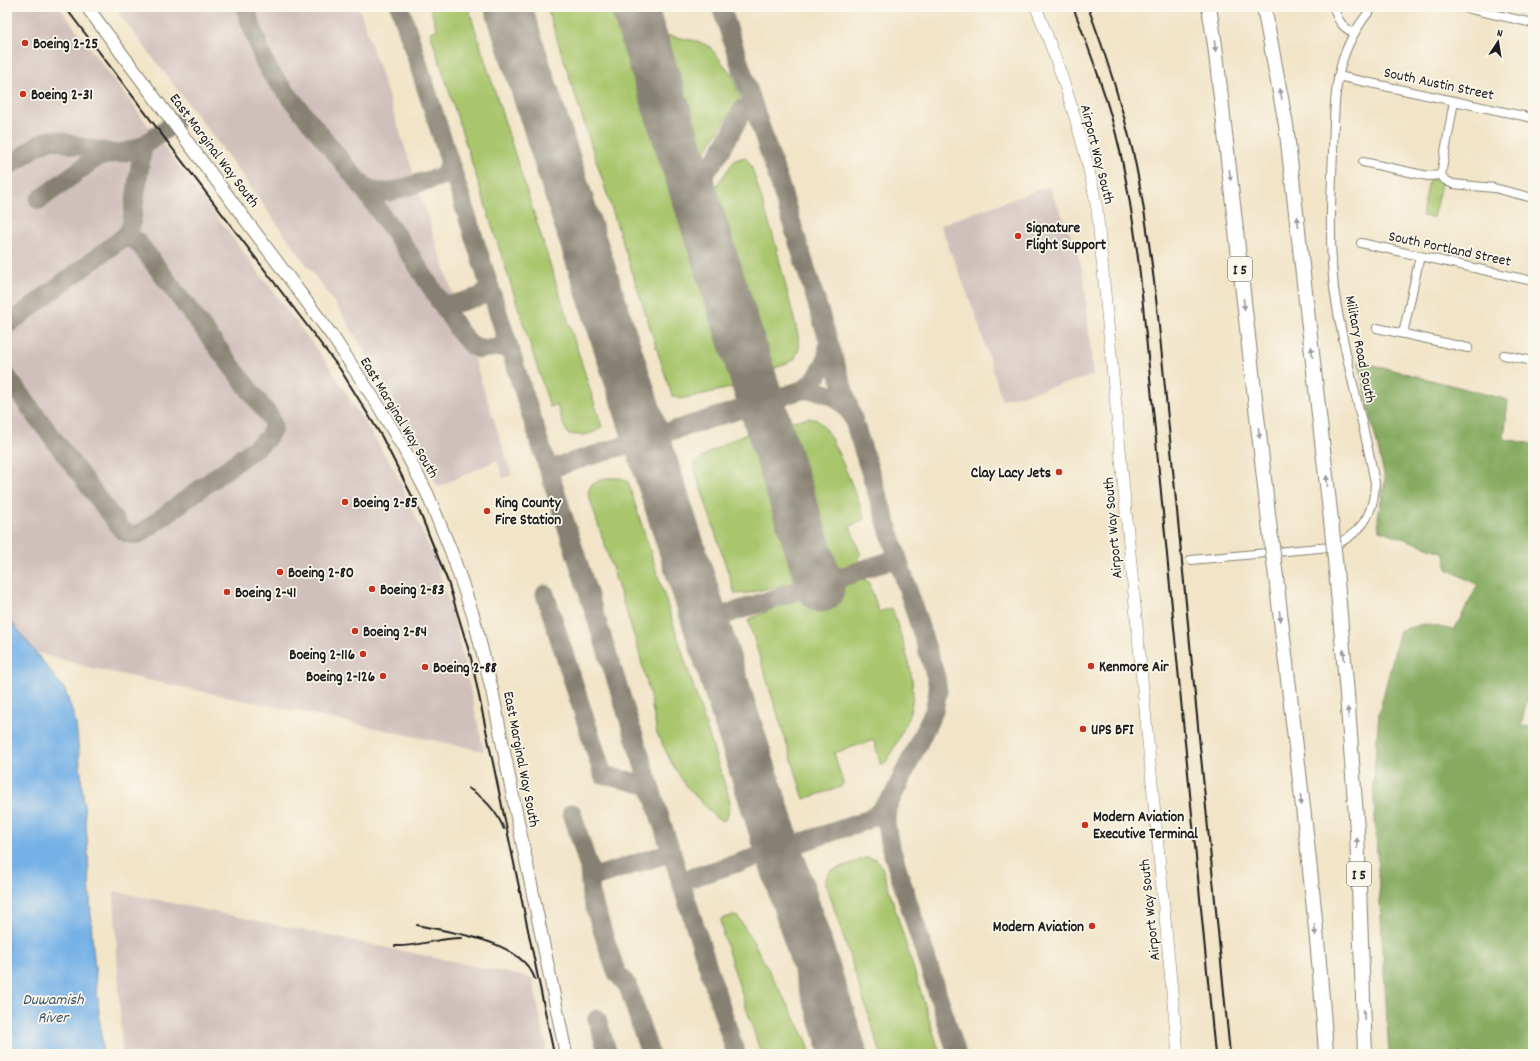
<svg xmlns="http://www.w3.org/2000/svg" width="1540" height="1061" viewBox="0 0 1540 1061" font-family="Dekko,sans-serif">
<rect width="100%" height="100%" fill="#fbf7ec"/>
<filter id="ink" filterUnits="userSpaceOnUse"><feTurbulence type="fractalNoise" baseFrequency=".025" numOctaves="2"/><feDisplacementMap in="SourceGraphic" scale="8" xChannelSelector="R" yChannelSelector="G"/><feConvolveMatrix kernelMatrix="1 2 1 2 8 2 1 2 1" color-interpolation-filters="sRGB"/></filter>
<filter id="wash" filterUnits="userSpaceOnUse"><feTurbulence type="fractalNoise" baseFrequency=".012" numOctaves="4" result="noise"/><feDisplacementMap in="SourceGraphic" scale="16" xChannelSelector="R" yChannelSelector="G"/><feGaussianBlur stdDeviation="0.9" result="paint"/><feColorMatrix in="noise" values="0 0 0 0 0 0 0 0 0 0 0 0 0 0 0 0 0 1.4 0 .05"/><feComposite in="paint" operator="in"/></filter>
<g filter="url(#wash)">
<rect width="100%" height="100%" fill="#f1e4c7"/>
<!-- industrial -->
<path fill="#d0c0bb" d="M7,7h52l271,360 65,104 39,87 18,52 32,141 -393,-83 -57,-16 -27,-36z
M114,7h245l153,468 -9,3 -6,-18 -59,27 -25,-55 -74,-123 -120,-165z
M1049,186l27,61 8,30 9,99 -91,24 -27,-87 -35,-88z
M114,891l418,87 16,76h-426z"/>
<!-- green -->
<path fill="#a9c66d" stroke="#627144" d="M430,7h38l134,420c-12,9 -19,9 -34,7l-5,-10 -6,-19 -7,2 -120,-375 7,-2z
M553,7h38l25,8 119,372 -54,12 -9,-3 -124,-385z
M665,35l32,6 13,6 22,28 8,22 -37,58z
M745,157l6,8 23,74 24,96 1,14 -5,11 -23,10 -58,-180 22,-30z
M1441,178l1,2 -9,38 -11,-2 7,-37z
M809,418c3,1 7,1 9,3 13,7 41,81 47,98l-15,7 10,27 -1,7 -4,5 -20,5 -5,-7 -44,-141z
M751,432l44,140 1,10 -48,11 -13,1 -42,-130c18,-14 37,-24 58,-32z
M605,478h16l7,4 102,319 -2,13 -4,7 -7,-2 -31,-33 -15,-24 -14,-29 -8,-42 -12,-46 -49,-152 3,-8z
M857,578l8,1 4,4 10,29 13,-4c8,27 25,67 20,95 -4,22 -17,42 -27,61l-4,2 -7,-26 -40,13 9,30 -2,4 -37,12 -56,-179 53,-24 2,5 42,-13 -1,-2 13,-4z
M866,858l10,1 6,8 58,187h-59l-56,-174 5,-9z
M732,916l6,1 15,24 53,98 5,15h-50l-38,-119 -2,-16z"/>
<!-- forest -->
<path fill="#86ab60" stroke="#51643e" d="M1358,361l150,39 -4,39 29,5v231l-12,51 12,1v327h-144l-16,-268 6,-73 21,-83 24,-6 30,6 24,-45 -31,-16 -2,-16 -66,-23 -1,-13 7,-38z"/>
<!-- water -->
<path fill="#75b0e6" stroke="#486681" d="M7,616l58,74 11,33 11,113 5,101 11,117h-96z"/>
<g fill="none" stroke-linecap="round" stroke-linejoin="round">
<!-- taxiway -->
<path stroke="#868072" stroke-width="19" d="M245,7l19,54 8,14 86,106 53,75 48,75 13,15 7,3 23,-2 9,4
M400,7l336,1047
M721,7l59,178 61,196 95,296 2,14 -4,20 -47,97 -1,15 3,19 68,212
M12,164l23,-17 14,-7h7l25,7 31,6
M359,182l10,7 8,3h13l52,-16 6,-8 1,-7
M691,183c22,-9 41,-54 53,-75l9,-4
M39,200l57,-42c16,-6 34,-4 48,-13
M439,301l8,3h7l27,-8 7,-8v-6
M7,325l117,-88 4,-5 3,-6 11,-74 2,-7 30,-22
M7,377l114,152c7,6 12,7 20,4l126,-94c6,-9 8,-12 3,-22l-133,-176 -7,-3 -9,2
M802,390c20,-1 36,5 48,23
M549,469l253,-79c16,-11 26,-26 26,-46
M811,558c8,13 15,19 31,18
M545,594l58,181 48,11
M706,621l192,-63
M572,813l17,55 2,28 22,67 4,10 11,13 22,68
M591,878l81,-26
M681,881l98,-31 83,-28 15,-8 13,-15
M597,1019l11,35"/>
<!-- runway -->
<path stroke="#868072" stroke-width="47" d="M508,7l336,1047
M634,7l187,582"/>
</g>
</g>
<g filter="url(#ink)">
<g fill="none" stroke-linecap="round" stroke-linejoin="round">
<!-- street casing -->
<g stroke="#868072" stroke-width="10">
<path id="street" d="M1334,7c3,13 8,20 20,26
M1462,7l71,16
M1338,76l195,42
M1363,162l65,14 13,-1 4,5 8,4 41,4 39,10
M1441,175l13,-74
M1361,243l172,38
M1377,328l91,20
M1403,334l17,-78
M1504,355l29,6
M1191,560l139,-13c30,-12 44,-31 45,-64 -12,-65 -32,-129 -41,-195 -5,-46 -3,-91 -1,-136 2,-58 0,-99 40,-145"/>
</g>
<!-- secondary casing -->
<g stroke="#868072" stroke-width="12">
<path id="secondary" d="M1036,7c26,65 49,133 61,202l81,845"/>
</g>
<!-- primary casing -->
<g stroke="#868072" stroke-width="14">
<path id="primary" d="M87,7l246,330 45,68 26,44 23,44 24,58 22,64 19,75 23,117 51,247"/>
</g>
<!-- highway casing -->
<g stroke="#868072" stroke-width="16">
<path id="highway" d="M1209,7l6,38 55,486
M1264,7l22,118 45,395
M1336,570l11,124 10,136 8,224
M1276,577c18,159 40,318 50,477"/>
</g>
<!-- street -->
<use href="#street" stroke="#fff" stroke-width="8"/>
<!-- secondary -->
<use href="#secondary" stroke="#fff" stroke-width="11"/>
<!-- primary -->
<use href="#primary" stroke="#fff" stroke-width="12"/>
<!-- highway -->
<use href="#highway" stroke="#fff" stroke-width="14"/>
<!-- rail -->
<path stroke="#1c1c1c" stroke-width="2" d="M65,7l275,362 42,68 36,71 30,74 23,76 83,396
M1073,7c18,47 36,95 47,144 9,41 15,82 20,123l75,780
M1088,7c18,48 33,95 45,145 12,54 19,109 25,164l72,738
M468,788c17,10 28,22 36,41
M417,925c36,8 104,15 118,54
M395,946c22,1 43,-8 66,-8"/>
<!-- highway-bridge casing -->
<g stroke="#868072" stroke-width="16" stroke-linecap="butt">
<path id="highway-bridge" d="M1331,520l5,50
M1270,531l6,46"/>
</g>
<!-- highway-bridge -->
<use href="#highway-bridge" stroke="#fff" stroke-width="14"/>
</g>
<!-- one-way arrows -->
<defs><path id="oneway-solid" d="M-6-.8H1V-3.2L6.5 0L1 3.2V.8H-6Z"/></defs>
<g fill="#999">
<use href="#oneway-solid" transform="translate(1215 46) rotate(83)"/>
<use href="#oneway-solid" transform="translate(1281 94) rotate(-100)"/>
<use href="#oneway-solid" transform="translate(1230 175) rotate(83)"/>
<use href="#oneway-solid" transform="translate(1298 222) rotate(-96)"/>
<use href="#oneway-solid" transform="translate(1244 304) rotate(84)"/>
<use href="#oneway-solid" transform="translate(1312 352) rotate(-96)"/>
<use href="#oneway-solid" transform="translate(1259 433) rotate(84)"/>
<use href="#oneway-solid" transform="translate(1327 481) rotate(-96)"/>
<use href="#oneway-solid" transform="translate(1280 616) rotate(83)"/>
<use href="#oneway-solid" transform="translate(1344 655) rotate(-95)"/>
<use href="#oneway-solid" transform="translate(1348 713) rotate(-94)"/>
<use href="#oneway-solid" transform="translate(1301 800) rotate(84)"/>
<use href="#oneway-solid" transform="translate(1357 843) rotate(-93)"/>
<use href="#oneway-solid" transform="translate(1315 930) rotate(84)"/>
<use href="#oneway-solid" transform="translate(1364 1015) rotate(-92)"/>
</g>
</g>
<!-- markers -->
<g fill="#c8321e" stroke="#fbf7ec" stroke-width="1.5">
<circle cx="25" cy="43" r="4"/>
<circle cx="23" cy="94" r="4"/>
<circle cx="1018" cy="236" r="4"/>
<circle cx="1059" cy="472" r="4"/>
<circle cx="345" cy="502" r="4"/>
<circle cx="487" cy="511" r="4"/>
<circle cx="280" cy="572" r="4"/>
<circle cx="372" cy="589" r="4"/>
<circle cx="227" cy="592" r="4"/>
<circle cx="355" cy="631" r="4"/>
<circle cx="363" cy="654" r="4"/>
<circle cx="1091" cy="666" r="4"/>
<circle cx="425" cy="667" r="4"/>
<circle cx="383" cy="676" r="4"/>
<circle cx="1083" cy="729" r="4"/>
<circle cx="1085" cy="825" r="4"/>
<circle cx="1092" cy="926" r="4"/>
</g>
<g text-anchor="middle" stroke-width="3.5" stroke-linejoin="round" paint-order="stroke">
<!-- shield labels -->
<g fill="#fbf7ec" stroke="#5f5e5a" stroke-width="1">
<rect x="1228" y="257" width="24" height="24" rx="3"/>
<rect x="1347" y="862" width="24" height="24" rx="3"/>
</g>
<g font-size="14" font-weight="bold" fill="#1c1c1c">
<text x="1240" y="274">I 5</text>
<text x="1359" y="879">I 5</text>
</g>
<!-- poi labels -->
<g font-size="15" font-weight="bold" fill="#1c1c1c" stroke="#fbf7ec" text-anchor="start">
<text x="33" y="48">Boeing 2-25</text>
<text x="31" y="99">Boeing 2-31</text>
<text x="1026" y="232">Signature<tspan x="1026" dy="17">Flight Support</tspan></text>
<text x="1051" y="477" text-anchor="end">Clay Lacy Jets</text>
<text x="353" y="507">Boeing 2-85</text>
<text x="495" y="507">King County<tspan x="495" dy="17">Fire Station</tspan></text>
<text x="288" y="577">Boeing 2-80</text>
<text x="380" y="594">Boeing 2-83</text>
<text x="235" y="597">Boeing 2-41</text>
<text x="363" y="636">Boeing 2-84</text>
<text x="355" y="659" text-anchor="end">Boeing 2-116</text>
<text x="1099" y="671">Kenmore Air</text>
<text x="433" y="672">Boeing 2-88</text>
<text x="375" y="681" text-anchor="end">Boeing 2-126</text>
<text x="1091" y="734">UPS BFI</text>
<text x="1093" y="821">Modern Aviation<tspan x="1093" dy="17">Executive Terminal</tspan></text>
<text x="1084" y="931" text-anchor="end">Modern Aviation</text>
</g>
<!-- street labels -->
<g font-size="15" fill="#1c1c1c" stroke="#fbf7ec">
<text transform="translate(1439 83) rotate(12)" y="5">South Austin Street</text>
<text transform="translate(215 150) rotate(53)" y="5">East Marginal Way South</text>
<text transform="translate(1098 154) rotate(76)" y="5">Airport Way South</text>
<text transform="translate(1450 248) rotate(12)" y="5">South Portland Street</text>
<text transform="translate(1361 349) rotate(79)" y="5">Military Road South</text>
<text transform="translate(400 417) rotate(59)" y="5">East Marginal Way South</text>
<text transform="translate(1112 528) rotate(-95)" y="5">Airport Way South</text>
<text transform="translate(522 759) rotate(79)" y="5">East Marginal Way South</text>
<text transform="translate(1149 910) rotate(-96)" y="5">Airport Way South</text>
</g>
<!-- water labels -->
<g font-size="16" font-style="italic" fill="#40576d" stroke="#fbf7ec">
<text x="53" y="1004">Duwamish<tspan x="53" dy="18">River</tspan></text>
</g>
</g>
<!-- margin -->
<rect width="1540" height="1061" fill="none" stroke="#fbf7ec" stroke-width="24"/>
<!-- north arrow -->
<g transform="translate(1498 42) rotate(12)" stroke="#fbf7ec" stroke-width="3" paint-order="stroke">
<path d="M0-3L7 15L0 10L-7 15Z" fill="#1c1c1c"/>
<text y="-6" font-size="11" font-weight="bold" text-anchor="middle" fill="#1c1c1c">N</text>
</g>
</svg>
